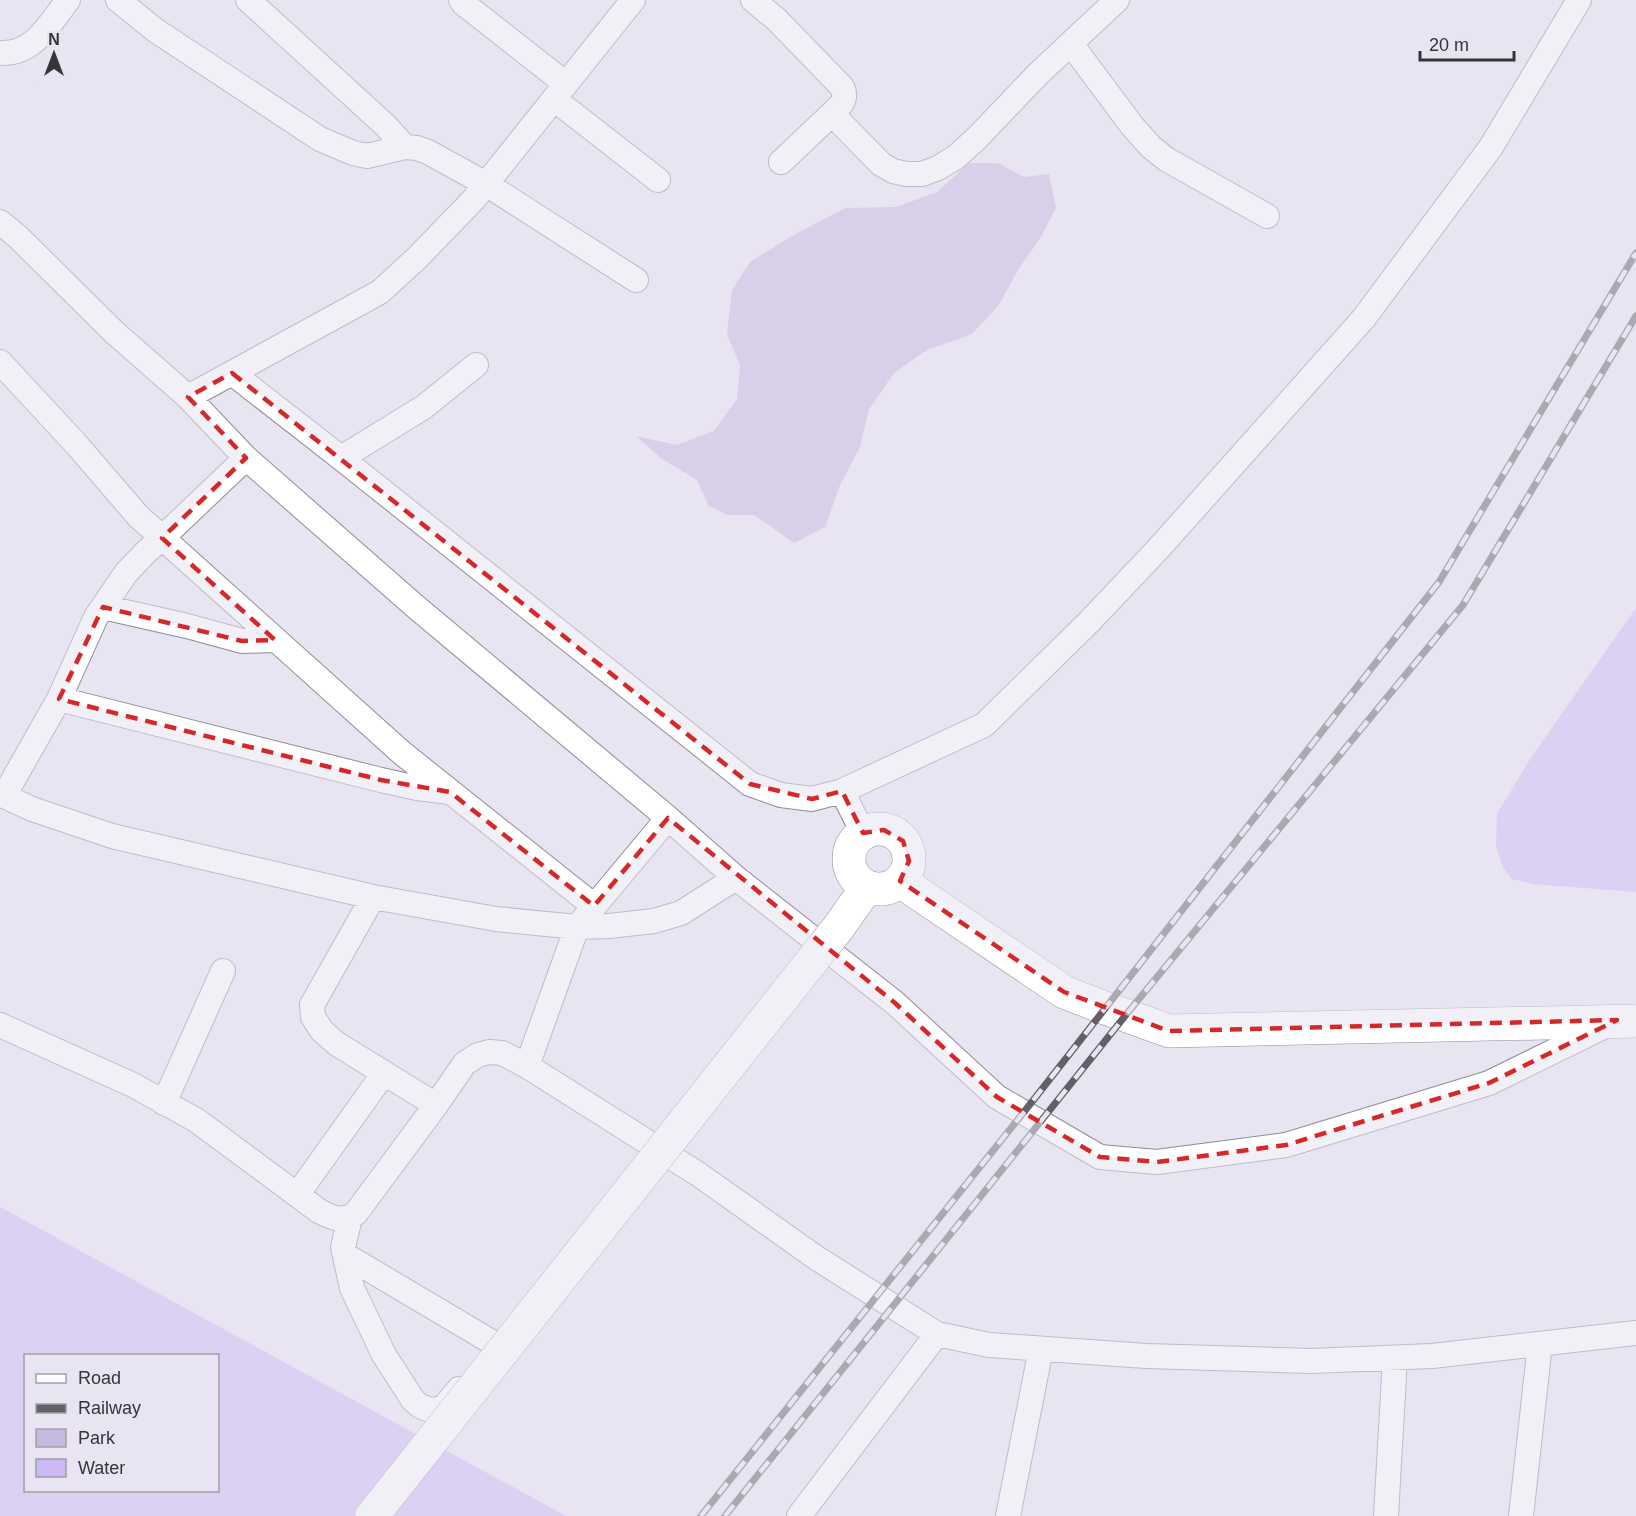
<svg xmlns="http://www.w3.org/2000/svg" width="1636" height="1516" viewBox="0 0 1636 1516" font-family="Arial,sans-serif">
<rect width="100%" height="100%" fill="#e8e4f1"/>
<!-- green -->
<path fill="#c6b9e1" d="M969,163h29l26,14 25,-3 7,34 -17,32 -21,30 -19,35 -27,29 -45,16 -33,23 -25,36 -9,38 -20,38 -15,42 -31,16 -40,-28h-27l-19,-10 -11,-25 -35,-21 -26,-23 41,9 37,-14 23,-32 3,-34 -13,-31 5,-44 18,-28 42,-26 53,-28 51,-1 41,-15z"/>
<!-- water -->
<path fill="#ceb9f7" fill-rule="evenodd" d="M1636,608v284l-103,-8 -21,-5 -9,-11 -7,-22 1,-32 35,-58z
M0,1207l566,309h-566zM26,1356h192v134h-192z"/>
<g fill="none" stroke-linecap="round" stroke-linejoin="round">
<!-- street casing -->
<g stroke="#8f8b97" stroke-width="26">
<path id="street" d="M118,0l37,30 165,109 33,14 14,3 38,-9 12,1 11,4 58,32 150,96
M248,0l137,125 20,22
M461,0l3,4 102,80
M753,0l23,19 66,68c4,8 3,13 -3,20l-58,55
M1071,44l62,83 18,20 15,12 101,57
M0,53c34,2 50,-30 68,-53
M554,99l104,81
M832,114l49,50 12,7 13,3h16l16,-6 18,-11 21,-19 60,-63 80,-75
M0,222l18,15 96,95 74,65 58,61 170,149 252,211 68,60 159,125 102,94 103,60 57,5 129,-17 203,-62 118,-58
M0,362l77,83 61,71 264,237 192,153
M232,373l109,85 409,326 31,11 31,4 30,-8 142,-66 104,-102 71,-75 205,-230 127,-171 88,-147
M188,397l192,-105 37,-34 57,-59 159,-199
M341,458l83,-51 52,-42
M103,607l84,19 55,15 33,-1
M59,699l322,81 36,8 33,4
M842,791l21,42
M0,794l32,15 80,27 261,61 123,22 81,8 32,-1 45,-5 27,-8 55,-35
M4,796l55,-97 37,-82 30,-44 20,-21 16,-14 84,-80
M373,897l-61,108 1,12 9,14 15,13 99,61
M0,1025l133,60 63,35 123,91c13,7 24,12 37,2l80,-108 29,-42 13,-8 11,-3 13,1 25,13 171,108 120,85 119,75 52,11 157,11 165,5 121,-5 204,-23
M527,1066l50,-139 91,-109
M164,1103l59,-132
M297,1195l87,-122
M350,1218l-7,29 9,41 32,67 29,45 7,6 10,4 13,-2 16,-19
M345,1255l150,89
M799,1516l138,-182
M1008,1516l33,-167
M1386,1516l9,-158
M1521,1516l19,-172"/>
</g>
<!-- secondary casing -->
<g stroke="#8f8b97" stroke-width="34">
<path id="secondary" d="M849 859a30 30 0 1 1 60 0a30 30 0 1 1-60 0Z
M900,881l164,111 41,16 64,23 467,-10
M838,928l29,-41"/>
</g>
<!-- street -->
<use href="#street" stroke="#fff" stroke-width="24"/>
<!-- secondary -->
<use href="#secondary" stroke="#fff" stroke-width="33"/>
<!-- rail casing -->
<g stroke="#625f66" stroke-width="7">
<path id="rail" d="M701,1516l334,-418 404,-516 197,-329
M725,1516l400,-500 338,-411 173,-289"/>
</g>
<!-- rail -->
<use href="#rail" stroke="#e8e4f1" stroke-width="4.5" stroke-dasharray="14" stroke-linecap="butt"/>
<!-- secondary-bridge casing -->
<g stroke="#8f8b97" stroke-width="34" stroke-linecap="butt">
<path id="secondary-bridge" d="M372,1516l466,-588"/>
</g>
<!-- secondary-bridge -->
<use href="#secondary-bridge" stroke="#fff" stroke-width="33"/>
</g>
<!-- marked area -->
<path d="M0 0H1636V1516H0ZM232,373l518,411 62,15 30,-8 21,42 21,-3 19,11 6,20 -9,20 164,111 105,39 448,-11 -128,63 -203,62 -129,17 -57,-5 -103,-60 -102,-94 -227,-185 -74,88 -144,-114 -69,-12 -322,-81 44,-92 139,34 33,-1 -113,-102 84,-80 -58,-61z" fill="#e8e4f1" fill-opacity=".55" fill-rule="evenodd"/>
<path fill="none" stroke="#d62828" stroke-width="4.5" stroke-dasharray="12 8" stroke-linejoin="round" d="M232,373l518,411 62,15 30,-8 21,42 21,-3 19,11 6,20 -9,20 164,111 105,39 448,-11 -128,63 -203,62 -129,17 -57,-5 -103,-60 -102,-94 -227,-185 -74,88 -144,-114 -69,-12 -322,-81 44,-92 139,34 33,-1 -113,-102 84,-80 -58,-61z"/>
<!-- legend -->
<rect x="24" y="1354" width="195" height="138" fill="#e8e4f1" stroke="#a19ea7" stroke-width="1.5"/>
<rect x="36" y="1374" width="30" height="9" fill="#ffffff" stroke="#a19ea7" stroke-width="1.5"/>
<text x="78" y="1384" font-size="18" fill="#363439">Road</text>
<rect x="36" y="1404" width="30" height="9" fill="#625f66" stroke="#a19ea7" stroke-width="1.5"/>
<text x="78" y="1414" font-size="18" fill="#363439">Railway</text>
<rect x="36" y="1429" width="30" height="18" fill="#c6b9e1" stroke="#a19ea7" stroke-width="1.5"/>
<text x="78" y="1444" font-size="18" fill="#363439">Park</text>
<rect x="36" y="1459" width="30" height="18" fill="#ceb9f7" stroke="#a19ea7" stroke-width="1.5"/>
<text x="78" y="1474" font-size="18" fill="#363439">Water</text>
<!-- north arrow -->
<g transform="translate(54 54)" stroke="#e8e4f1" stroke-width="4.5" paint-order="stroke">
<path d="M0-4.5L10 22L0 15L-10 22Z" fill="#363439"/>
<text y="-9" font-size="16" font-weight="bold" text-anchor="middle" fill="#363439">N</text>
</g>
<!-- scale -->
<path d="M1420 51v9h94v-9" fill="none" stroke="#363439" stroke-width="3"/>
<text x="1429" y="51" font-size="18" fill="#363439" stroke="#e8e4f1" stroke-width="4.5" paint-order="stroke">20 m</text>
</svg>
